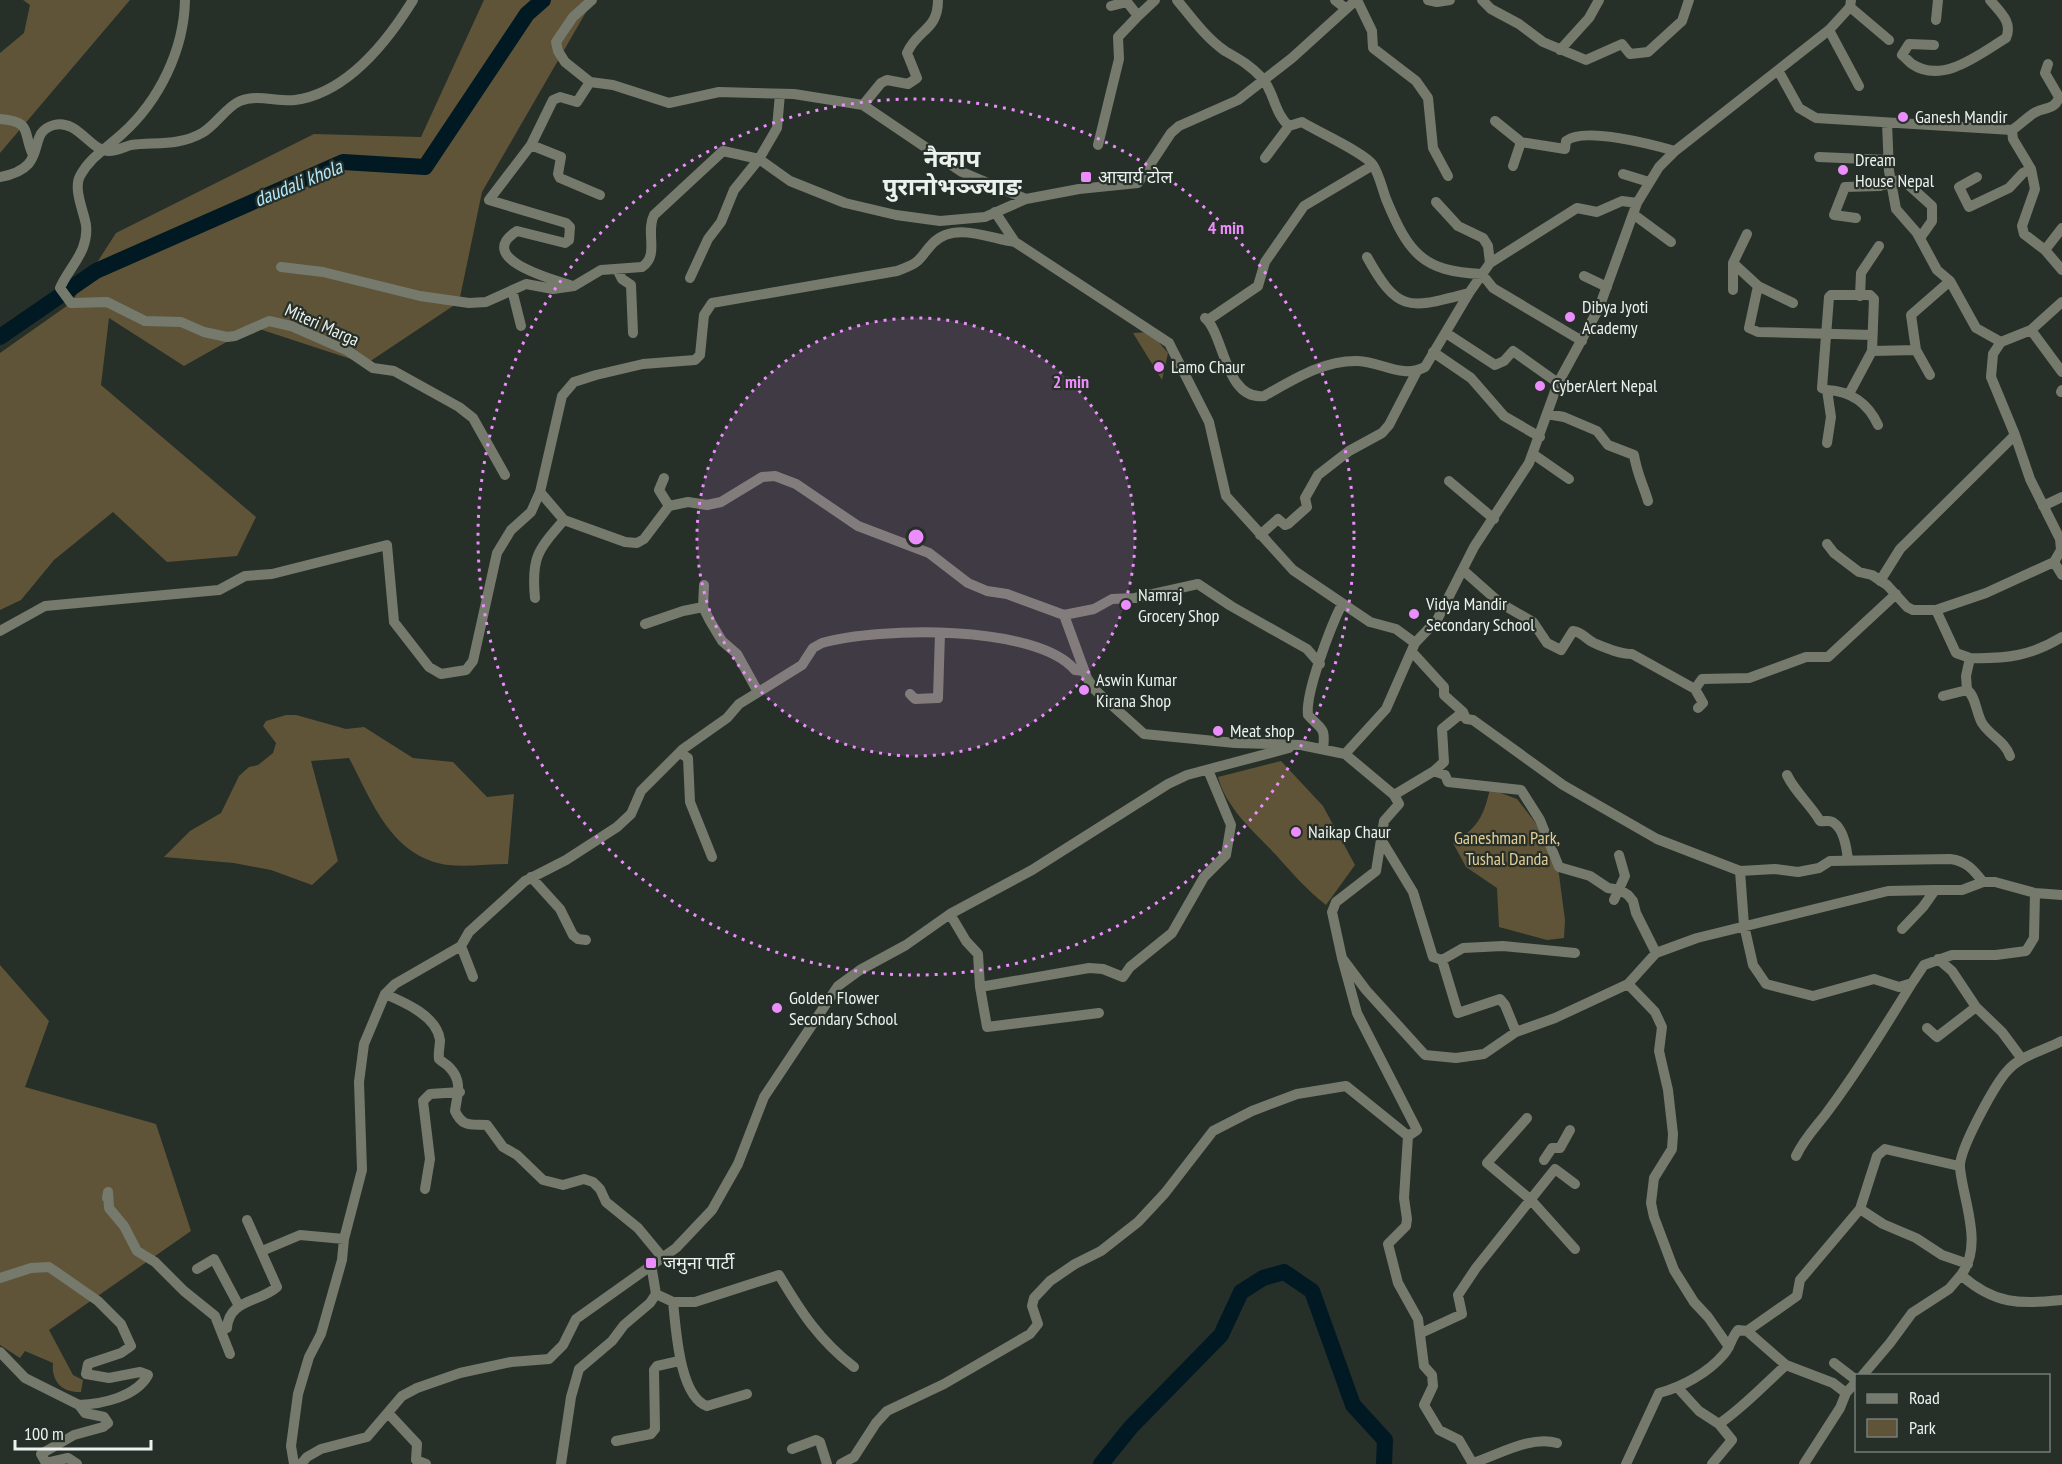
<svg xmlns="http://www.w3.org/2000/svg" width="2062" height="1464" font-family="'PT Sans Narrow','Noto Sans Devanagari',sans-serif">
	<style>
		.green { fill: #5f5438 }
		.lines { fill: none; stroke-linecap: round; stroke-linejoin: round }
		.river { stroke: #001922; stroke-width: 16 }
		.minor { stroke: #757a6c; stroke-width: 10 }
		.ring { fill: none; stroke: #eb8dfc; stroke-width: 3; stroke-dasharray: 3 6 }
		.poi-dot { fill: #eb8dfc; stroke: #272f29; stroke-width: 2 }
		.labels { text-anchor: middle; stroke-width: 4.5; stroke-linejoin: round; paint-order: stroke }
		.poi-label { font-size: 18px; fill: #ecf2ee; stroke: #272f29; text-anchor: start }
		.street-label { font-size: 18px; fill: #ecf2ee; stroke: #272f29 }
		.park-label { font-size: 18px; fill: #e4cd93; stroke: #272f29 }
		.water-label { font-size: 20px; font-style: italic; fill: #b0e8fc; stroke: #272f29 }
		.district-label { font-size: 24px; font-weight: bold; fill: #ecf2ee; stroke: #272f29 }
		.centre { fill: #eb8dfc; stroke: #272f29; stroke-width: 3 }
		.ring-label { font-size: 18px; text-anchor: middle; font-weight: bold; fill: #eb8dfc; stroke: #272f29; stroke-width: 4.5; stroke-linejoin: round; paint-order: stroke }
	</style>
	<rect width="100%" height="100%" fill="#272f29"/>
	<path class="green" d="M23,0H130L0,153V53L24,33L30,5Z
		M484,0H593L482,192L459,302L366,364L253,327L184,366L109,318L101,385L256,517L237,556L167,562L113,512L54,560L21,600L0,610V353L71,303L116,233L314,134L421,137Z
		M1150,332L1168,353L1162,380L1133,333Z
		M286,715H296L346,729L364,727L413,758L453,762L487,797L514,794L508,864C489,864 467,867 448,865C391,857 372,801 349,758L311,761L338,861L312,885L271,870L234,863L164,857L190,831L221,813L239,776L249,767L258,765L273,753L276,743L263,726L266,721Z
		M1281,761L1323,806L1355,865L1326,905C1307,890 1292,873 1276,855C1254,831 1227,810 1218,777Z
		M1490,789L1517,799L1538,826L1558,867L1565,920L1564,938L1547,940L1499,927L1497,888L1466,867L1453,843C1478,827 1483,818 1490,789Z
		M0,965L49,1021L25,1087L156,1124L191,1231L49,1330L73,1375L83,1380L81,1392C63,1393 51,1382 53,1363L25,1351L20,1358L0,1345Z"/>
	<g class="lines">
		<path class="river" d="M0,337L96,271L343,162L425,167L527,14L543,0
			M1101,1464L1131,1427L1221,1335L1241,1292L1263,1278L1284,1272L1312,1291L1353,1405L1385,1440L1384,1464"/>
		<path class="minor" d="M185,0C184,50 159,101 122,134C107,148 90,157 80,176C73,189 84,212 86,225C89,251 70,266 60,288L71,303L107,302L145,321L181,322L204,332L227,337L235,336L269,321L291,326L348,351L373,368L394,371L459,407L473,418L505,475
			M592,0L573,17L556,42L558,51L565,62L590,82L613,85L669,103L719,92L794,94L863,105L962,172L1026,199
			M1177,0C1191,17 1206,38 1225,51C1239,59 1250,65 1262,78C1274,91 1274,113 1289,126L1302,122C1318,132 1365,153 1373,165C1379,174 1382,188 1386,199C1408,252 1422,272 1482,274L1493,288L1582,341
			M1335,0L1345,8
			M1357,0L1372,31L1373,48L1416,81L1428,98L1433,148L1448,176
			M1428,0L1437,2L1450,0
			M1482,0L1491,9L1519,24L1543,42L1586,60L1622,44L1630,54L1648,52L1682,21L1689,0
			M1111,6L1127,2L1138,16L1155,0
			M1850,7L1889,40
			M1936,20L1938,0
			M1829,30L1859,86
			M1934,45L1909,44L1902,55C1906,58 1909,62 1912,64C1943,85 1981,53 2006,38C2013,22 2000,12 1990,0
			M1560,50L1589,18L1599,0
			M1779,72L1799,108L1816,118L2012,130L2013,139L2031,169L2035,189L2022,226L2024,234L2045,250L2062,270
			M863,105L881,83L887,80L908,84L917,78L907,53C917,29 938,31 938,0
			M0,119C33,122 22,131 33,155
			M1495,121L1521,142
			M1887,123L1889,171L1896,209L1917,233L1937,270L1950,281L1976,328L2001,342L1993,354L1991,377L2015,435L2030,479L2060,539L2061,550L2054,562L2062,575
			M2012,130C2020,125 2028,116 2036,112C2046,107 2055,110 2059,97L2045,73L2048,64
			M531,145L561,157L558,174L560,178L600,195
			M1098,145L1119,59L1118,37L1138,16
			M1819,157L1888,160
			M1265,158L1289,126
			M1513,166L1521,142L1565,149L1566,141C1583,126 1654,145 1675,151
			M1623,174L1649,182
			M0,177C52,168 24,133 54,125C78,119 90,151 109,151C117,151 124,147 131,145C156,142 179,146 202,133C216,125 226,107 240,101C257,94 278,102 295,100C347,93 387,42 413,0
			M1977,177L1959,187L1969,207L2009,188L2023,173L2031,169
			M1436,202L1458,226L1483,238L1488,246L1490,263
			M995,212L1015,242L1169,343L1209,422L1226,496L1293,570L1370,622L1396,629L1415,643
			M1633,214L1671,242
			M1856,218L1834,215L1845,187L1880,186L1902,179L1932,206V221L1920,238
			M2045,250L2062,228
			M1367,257C1399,315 1410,308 1469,293
			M1733,263L1758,286L1793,303
			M281,267L323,272L420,296L469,303L486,302L526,284L553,289L574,286L601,270L642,267C660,255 645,233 654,215L723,151L759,159L790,181L845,203L896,215L940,221L985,217L1026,199L1079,189L1138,183L1171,133L1179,126L1238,100L1292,58L1356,0
			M617,269L622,279L631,285L633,333
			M1584,276L1607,287
			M690,278L708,239L721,222L734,190L759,159L777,128L780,94
			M570,285C551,279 474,258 517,231L565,243L569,240L570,227L566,223L489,200L531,145L553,100L560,97L577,102L590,82
			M1758,286L1749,328L1758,332L1872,335
			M512,290L521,326
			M1733,290V263L1747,234
			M1860,296L1861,273L1879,246
			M1205,318C1224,333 1225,401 1264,396C1293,380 1323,360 1358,361C1382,362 1402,379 1425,367L1469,293L1490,263L1577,208L1597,212L1622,201L1637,203
			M1208,320L1258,286L1265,262L1304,206L1373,165
			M2031,330L2062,372
			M1446,333L1495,365L1504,361L1513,351L1558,383
			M2001,342L2031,330L2062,302
			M1872,351L1916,350
			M1433,352L1471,378L1504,416L1540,437
			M1930,375L1916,350L1911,315L1950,281
			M1827,390C1850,391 1868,403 1878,425
			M2061,392L2062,390
			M1547,414L1564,417L1597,431L1608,445L1634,455C1637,474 1643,484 1648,501
			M1827,443L1831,417L1827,390L1822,388L1829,297L1831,295H1870L1874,299L1872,351L1849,394
			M1533,454L1569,479
			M664,478L659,490L669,506
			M1449,481L1494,519
			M540,492L564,520L625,542L637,543L644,539L669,506L688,502L707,505L721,502L762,477L775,476L796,484L858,526L929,553L968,583L987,591L1007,594L1064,615L1087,678L1095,690L1144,734L1235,743L1301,745L1345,754L1386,709L1415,643L1437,620L1474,547L1529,463L1558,383L1599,308L1637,203L1659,167L1675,151L1829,30L1850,7L1851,0
			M2043,506L2062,497
			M1260,535L1278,519L1285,525L1288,524L1307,507L1305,498L1318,475L1349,451L1382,433L1389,425L1417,371
			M1827,544L1834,553L1859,572L1872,575L1887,585L1907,607L1913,610H1936L1956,653L1970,658
			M1464,571L1500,603L1533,622L1547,643L1561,650L1573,631C1583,632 1585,639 1594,643C1606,648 1619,654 1632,654L1695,689L1703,703L1698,708
			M1880,581L1900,549L2015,435
			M704,585L703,607L710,621L722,641L737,654L758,692
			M535,598C531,557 538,550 564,520
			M1936,610L1986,593L2054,562
			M1064,615L1094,609L1112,599L1135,598L1198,584L1231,606L1307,649L1320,664
			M645,624L683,611L703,607
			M0,631L45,606L219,590L245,576L272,574L387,545L394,622L429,667L441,674L466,670L473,661L497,553L511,530L531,512L540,492L562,396L574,382L596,375L643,364L695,360L700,355L704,315L712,303L897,271C924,261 917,260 933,243C955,221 990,239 1015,242
			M1413,653L1444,687V695L1463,712L1466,719L1473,720L1563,785L1657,839L1740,871L1775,869L1798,872L1819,868L1830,861L1950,859C1966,861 1973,869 1983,882
			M1695,689L1702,679L1749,678L1806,657H1828L1896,594
			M1967,690C1976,696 1976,713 1982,723C1990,736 2005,741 2010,756
			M910,694L915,699L938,698L940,633
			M1943,696L1967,690L1966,676L1970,658C2006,659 2031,656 2062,637
			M1323,749C1326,726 1321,730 1308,715C1305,693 1331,626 1342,604
			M680,753L688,758L690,802L712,857
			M1345,754L1394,795L1399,804L1384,821L1376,871L1336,902L1332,912L1342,958L1366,990L1425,1055L1456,1058L1484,1054L1516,1032L1555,1018L1628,984L1656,953L1697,938L1888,891L1935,890
			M1434,771L1444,762L1442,729L1463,712
			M1787,775C1795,792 1810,804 1820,821C1825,822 1830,819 1834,823C1844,830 1847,850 1848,861
			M1394,795L1434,771L1445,775L1448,782L1521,790L1540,820L1559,867L1590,876L1608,888L1620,890L1628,895L1633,901L1636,913L1656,953
			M1382,841L1413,892L1433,957L1442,960L1463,948L1503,946L1575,953
			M1740,871L1744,925L1753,965L1766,984L1813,996L1874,979L1899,987L1912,983L1924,965L1952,955H1996L2026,951L2034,938L2035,893
			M531,877L560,909L573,935L578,939L586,940
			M1614,900L1625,876L1619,855
			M950,914L966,941L978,954L980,987L1089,968L1103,969L1123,977L1130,967L1172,933L1204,877L1226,855L1231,825L1208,770
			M1902,929L1923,907L1935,890H1962L1983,882H1995L2035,893L2062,895
			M461,946L473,977
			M1938,959L1952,971L1976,1007L2002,1032L2022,1059
			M1442,960L1458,1013L1500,999L1505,1005L1516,1032
			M1628,984L1655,1012L1662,1027L1659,1051L1668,1090L1673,1134L1672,1149L1654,1178L1651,1203L1654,1217L1674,1270L1694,1302L1708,1317L1729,1347
			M980,987L987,1027L1099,1013
			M385,994C404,1002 437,1016 440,1040C440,1046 438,1052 439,1059C443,1063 447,1064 450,1068C463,1082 457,1095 455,1111C463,1128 471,1124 487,1125L503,1147L517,1155L543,1180L563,1185L584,1179L593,1182L600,1189L606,1202L638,1228L662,1257
			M1927,1028L1937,1037L1976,1007
			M2062,1041C2045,1050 2022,1055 2009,1069C1996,1082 1958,1151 1960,1168C1963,1200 1984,1246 1961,1275C1995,1305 2019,1304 2062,1300
			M1527,1118L1487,1163L1531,1200L1575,1249
			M1408,1136L1404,1198L1407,1219L1406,1226L1388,1244L1398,1283L1418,1319L1424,1366L1432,1375L1433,1386L1424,1405L1439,1430L1459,1440L1473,1464
			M1796,1156C1804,1139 1814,1129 1825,1115C1856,1074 1885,1027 1912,983
			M1544,1160L1552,1148H1560L1570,1130
			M1959,1166L1885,1149L1877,1156L1860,1209L1883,1224L1916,1238L1942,1255L1968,1264
			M425,1189L430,1159L423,1101L430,1094L460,1092
			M107,1198L108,1192L109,1208L124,1226L137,1251L155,1262L184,1291L215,1316L230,1354
			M262,1251L300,1235L344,1239
			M197,1269L214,1259L239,1306
			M0,1278L31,1268L49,1267L98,1301L121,1324L131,1346L121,1353L88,1364L86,1374L109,1378L140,1372L148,1375C136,1397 102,1404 79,1405
			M656,1294L673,1302H695L779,1275C801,1312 819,1340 854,1367
			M673,1302C676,1328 679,1396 707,1406L747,1394
			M221,1329L227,1328C229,1299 259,1303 277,1287L247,1220
			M1421,1333L1462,1314L1458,1295L1476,1268L1555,1169L1575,1184
			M0,1352L25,1378L79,1405L85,1413L104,1417L108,1423L103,1427L74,1435L41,1454L46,1463L68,1458L77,1464
			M1834,1363L1856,1380
			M1786,1365L1833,1383L1846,1393
			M1862,1376L1890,1343L1912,1313L1949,1289L1961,1275
			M1678,1388L1699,1411L1719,1424
			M389,1414L417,1444L416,1460L426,1464
			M616,1441L651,1434L655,1429L654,1370L657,1366L679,1361
			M792,1449L816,1440L820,1442L827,1464
			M1473,1463C1498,1455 1531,1435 1557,1443
			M294,1464L291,1446L298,1394L309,1357L321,1334L342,1260L344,1239L362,1170L359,1082L364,1044L385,994L395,984L461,946L469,932L525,881L566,860L617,827L631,814L641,791L683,749L727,718L739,704L802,665L813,648L822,643C878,627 1036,624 1075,670L1084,671
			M301,1464L307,1457L321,1449L367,1437L402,1396L417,1388L460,1373L511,1362L549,1359L563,1345L576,1319L676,1248L712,1210L738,1164L764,1097L838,986L860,970L906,945L950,914L1032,870L1168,784L1187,775L1289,748
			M561,1464L571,1397L579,1369L612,1341L624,1325L650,1303L656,1294L651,1264
			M841,1464L854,1457L876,1423L887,1411L944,1384L1030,1334L1038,1324L1032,1306L1034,1298L1050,1281L1075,1264L1101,1251L1138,1222L1165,1193L1213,1131L1252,1111L1297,1094L1346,1086L1408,1136L1417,1130L1357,1013L1342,958
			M1626,1464L1659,1393C1682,1387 1708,1373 1724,1354C1731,1346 1731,1338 1738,1330L1747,1331L1797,1296L1800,1280L1860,1209
			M1712,1464L1732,1440L1719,1424C1744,1407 1764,1385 1786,1365L1747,1331
			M1804,1464L1840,1408L1846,1393L1856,1382"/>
	</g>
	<circle cx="916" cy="537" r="219" fill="#eb8dfc" fill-opacity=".12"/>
	<g class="ring">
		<circle cx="916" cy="537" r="219"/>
		<circle cx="916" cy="537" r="438"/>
	</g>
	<g class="poi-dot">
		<circle cx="1903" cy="117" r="6"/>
		<circle cx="1843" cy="170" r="6"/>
		<rect x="1080" y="171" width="12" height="12" rx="3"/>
		<circle cx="1570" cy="317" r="6"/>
		<circle cx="1159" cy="367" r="6"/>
		<circle cx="1540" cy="386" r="6"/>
		<circle cx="1126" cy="605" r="6"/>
		<circle cx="1414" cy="614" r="6"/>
		<circle cx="1084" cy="690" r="6"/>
		<circle cx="1218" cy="731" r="6"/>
		<circle cx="1296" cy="832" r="6"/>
		<circle cx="777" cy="1008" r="6"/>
		<rect x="645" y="1257" width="12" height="12" rx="3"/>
	</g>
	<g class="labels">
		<g class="poi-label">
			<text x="1915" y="123">Ganesh Mandir</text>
			<text x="1855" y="166">Dream<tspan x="1855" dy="21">House Nepal</tspan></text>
			<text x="1098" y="183">आचार्य टोल</text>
			<text x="1582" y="313">Dibya Jyoti<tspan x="1582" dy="21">Academy</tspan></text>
			<text x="1171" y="373">Lamo Chaur</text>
			<text x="1552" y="392">CyberAlert Nepal</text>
			<text x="1138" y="601">Namraj<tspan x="1138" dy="21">Grocery Shop</tspan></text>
			<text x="1426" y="610">Vidya Mandir<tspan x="1426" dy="21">Secondary School</tspan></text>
			<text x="1096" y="686">Aswin Kumar<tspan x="1096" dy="21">Kirana Shop</tspan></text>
			<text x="1230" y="737">Meat shop</text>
			<text x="1308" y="838">Naikap Chaur</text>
			<text x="789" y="1004">Golden Flower<tspan x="789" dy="21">Secondary School</tspan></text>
			<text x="663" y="1269">जमुना पार्टी</text>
		</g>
		<g class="street-label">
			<text transform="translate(322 325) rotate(24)" y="6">Miteri Marga</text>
		</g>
		<g class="park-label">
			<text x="1507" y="844">Ganeshman Park,<tspan x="1507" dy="21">Tushal Danda</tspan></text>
		</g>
		<g class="water-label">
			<text transform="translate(298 183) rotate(-22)" y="7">daudali khola</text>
		</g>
		<g class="district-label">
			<text x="952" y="167">नैकाप<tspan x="952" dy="28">पुरानोभञ्ज्याङ</tspan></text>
		</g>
	</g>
	<circle cx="916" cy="537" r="9" class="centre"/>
	<g class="ring-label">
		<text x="1226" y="234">4 min</text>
		<text x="1071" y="388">2 min</text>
	</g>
	<rect x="1855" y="1374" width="195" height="78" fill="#272f29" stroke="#767d78" stroke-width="1.5"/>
	<rect x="1867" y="1394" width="30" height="9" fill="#757a6c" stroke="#767d78" stroke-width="1.5"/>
	<text x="1909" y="1404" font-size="18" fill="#ecf2ee">Road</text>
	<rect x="1867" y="1419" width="30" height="18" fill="#5f5438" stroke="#767d78" stroke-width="1.5"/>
	<text x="1909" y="1434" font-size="18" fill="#ecf2ee">Park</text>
	<path d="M15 1440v9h136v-9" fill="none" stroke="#ecf2ee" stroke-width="3"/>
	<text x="24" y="1440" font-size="18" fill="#ecf2ee" stroke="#272f29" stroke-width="4.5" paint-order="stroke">100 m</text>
</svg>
